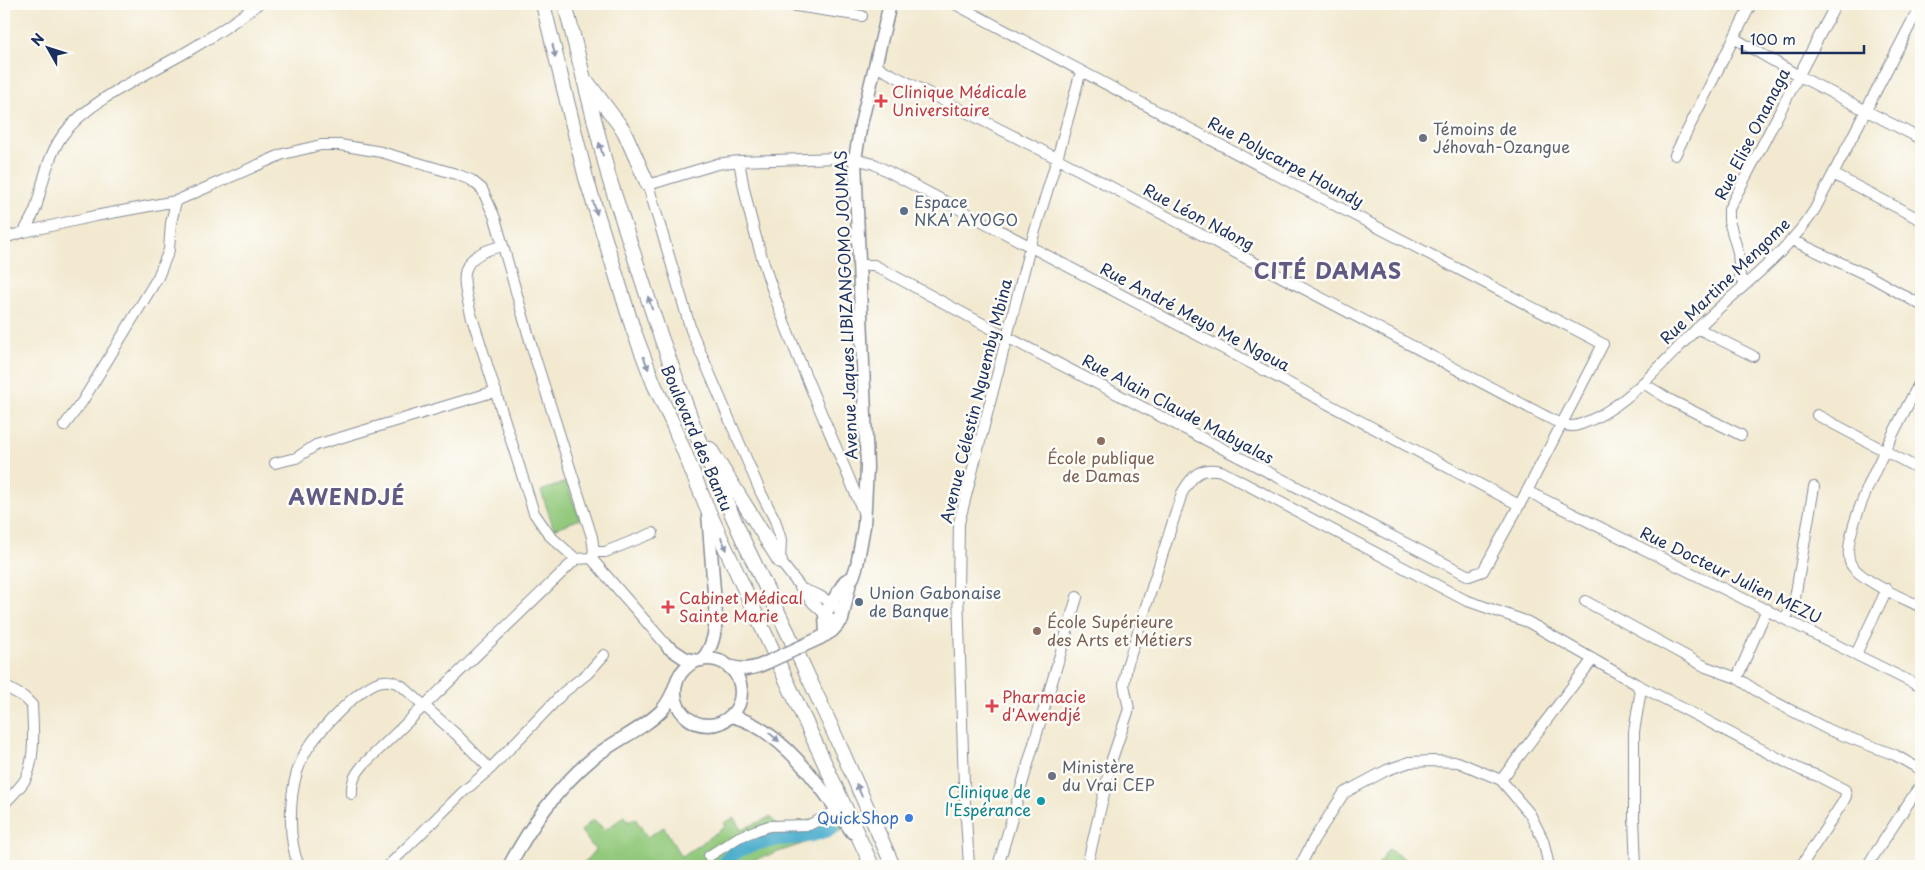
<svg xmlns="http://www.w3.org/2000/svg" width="1925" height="870" font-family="'Playpen Sans',sans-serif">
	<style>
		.green { fill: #92c97b; stroke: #567c6c }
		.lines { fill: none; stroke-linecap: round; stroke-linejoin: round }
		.river { stroke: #4eafcd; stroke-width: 15 }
		.minor-casing { stroke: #868c97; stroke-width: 12 }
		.major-casing { stroke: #868c97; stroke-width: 15 }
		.highway-casing { stroke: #868c97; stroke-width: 16 }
		.minor { stroke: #fff; stroke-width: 10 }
		.major { stroke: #fff; stroke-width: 12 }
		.highway { stroke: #fff; stroke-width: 14 }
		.major-bridge-casing { stroke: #868c97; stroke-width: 15; stroke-linecap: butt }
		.major-bridge { stroke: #fff; stroke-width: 12 }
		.oneway { fill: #8d97ae }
		.health-dot { fill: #e0444e; stroke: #fdfcf7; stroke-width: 2 }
		.worship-dot { fill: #6b7280; stroke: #fdfcf7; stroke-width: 2 }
		.service-dot { fill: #5c6f8a; stroke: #fdfcf7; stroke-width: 2 }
		.education-dot { fill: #8d6e63; stroke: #fdfcf7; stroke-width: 2 }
		.culture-dot { fill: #0f9aa8; stroke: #fdfcf7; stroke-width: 2 }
		.shop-dot { fill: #3f7fe0; stroke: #fdfcf7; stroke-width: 2 }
		.labels { text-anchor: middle; stroke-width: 5; stroke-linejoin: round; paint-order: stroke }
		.health-label { font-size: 16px; fill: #be3a42; stroke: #fdfcf7; text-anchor: start }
		.worship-label { font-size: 16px; fill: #5b616d; stroke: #fdfcf7; text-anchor: start }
		.street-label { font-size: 16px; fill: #1b2f5e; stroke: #fdfcf7 }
		.service-label { font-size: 16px; fill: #4e5e75; stroke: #fdfcf7; text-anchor: start }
		.education-label { font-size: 16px; fill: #785e54; stroke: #fdfcf7 }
		.culture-label { font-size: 16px; fill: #0d838f; stroke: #fdfcf7; text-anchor: end }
		.shop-label { font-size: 16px; fill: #366cbe; stroke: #fdfcf7; text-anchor: end }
		.district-label { font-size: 21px; font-weight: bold; letter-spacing: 1px; fill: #615b84; stroke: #fdfcf7 }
	</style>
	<rect width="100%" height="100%" fill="#fdfcf7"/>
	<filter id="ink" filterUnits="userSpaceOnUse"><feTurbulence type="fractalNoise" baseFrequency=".02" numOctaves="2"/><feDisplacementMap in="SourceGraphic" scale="10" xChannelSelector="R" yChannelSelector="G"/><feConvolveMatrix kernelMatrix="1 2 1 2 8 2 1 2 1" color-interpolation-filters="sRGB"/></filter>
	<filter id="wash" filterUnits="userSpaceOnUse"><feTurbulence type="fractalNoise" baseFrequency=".0096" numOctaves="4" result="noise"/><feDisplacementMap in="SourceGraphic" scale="20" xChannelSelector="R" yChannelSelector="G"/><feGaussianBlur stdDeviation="1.12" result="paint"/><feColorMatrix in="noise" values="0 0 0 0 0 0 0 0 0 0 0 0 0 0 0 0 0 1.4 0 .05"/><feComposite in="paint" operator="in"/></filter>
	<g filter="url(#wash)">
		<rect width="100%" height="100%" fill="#f2e9d0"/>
		<path class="green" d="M566,482L580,519L554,529L541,491Z
			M832,812L844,830L736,866H584L582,865L595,850L581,831L593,819L605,830L625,816L628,822L635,818L647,837L664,827L681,857L726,826L724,823L734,818L741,830L770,817L782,831Z
			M1388,849L1417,866H1377Z"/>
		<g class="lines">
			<path class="river" d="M721,866C727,861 732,854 739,850C767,834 802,842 831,828"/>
		</g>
	</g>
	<g filter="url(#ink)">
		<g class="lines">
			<defs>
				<path id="minor" d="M783,4L862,16
					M1734,38L1799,76L1921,139
					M875,66L1041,150L1543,415C1554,420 1566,429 1578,425C1627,410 1669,354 1706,320C1742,286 1790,250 1815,209L1921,4
					M1675,155L1751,4
					M739,161C759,286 817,398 864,514
					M1833,174L1921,220
					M24,232C28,223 35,214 37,204C43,182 48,156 62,136C89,99 149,74 188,51C212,37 236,21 258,4
					M4,238L24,232L95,216L176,201L283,154L321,145H340L381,152L456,174L471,180L482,189L495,218L533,351L592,537L594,552L591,558
					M1792,240L1871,277L1921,305
					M502,246C457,256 461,276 471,314L534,513L550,536L576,559L591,558
					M859,265H874L1007,337L1469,576L1483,571L1527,491L1603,344L1296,185L955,4
					M1744,284L1740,277L1738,252L1729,221V209L1836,4
					M1697,328L1753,356
					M1921,380C1906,409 1832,541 1852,566C1864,582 1903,598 1921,607
					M1643,383L1672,401L1741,435
					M1817,415L1921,470
					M64,426L82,402L158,277L169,250L171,223L176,201
					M275,463L296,458L316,445L496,391
					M1527,491L1921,687
					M594,552H605L653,533
					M591,558L668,647
					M805,590L818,595L838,607L842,620
					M1585,601L1706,667L1737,678L1769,699L1829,730L1895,755L1921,770
					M1786,618L1795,598L1814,487
					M840,622L828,617L812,602L780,561L781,540L775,520L761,493L691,330L648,185L717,164L739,161L839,158L855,159L874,164L1519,505
					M1856,654L1887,589
					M1737,678L1767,609
					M1636,684L1801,770L1818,776L1845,790L1846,796L1843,802L1801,866
					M4,686L24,697L32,705C33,728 36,759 25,780C20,788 11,796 4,804
					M1501,780L1593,659
					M352,794C351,781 355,775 363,765L576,559
					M709,856L739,837L757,830L769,826L809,825L837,811
					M299,866C288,841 289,799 297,772C300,764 303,755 308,748C320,730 363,682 384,681C391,680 397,683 402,686L457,735L490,769
					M388,866L463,792L490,769L564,692L588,673L604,655
					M969,866L964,785L958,593L959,523L1030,247L1057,159L1081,71
					M998,866L1077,597
					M1087,866L1112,759L1129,709L1124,685L1127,666L1182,493C1192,476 1200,466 1221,471L1465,600L1528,622L1636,684L1639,689L1640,695L1634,732V819L1636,866
					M1300,866L1314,839L1344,793L1387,770L1410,762L1433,761L1458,762L1501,780L1530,814L1543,840L1549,866
					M1867,866L1921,784"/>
				<path id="major" d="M826,635L825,614L845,581L853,577
					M820,638L832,631L842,620L850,582L853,577L857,565L864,526L867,467L855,159L861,124L890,4
					M668,647L686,659L697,661
					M675 692a33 33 0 1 1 66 0a33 33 0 1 1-66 0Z
					M702,660C713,646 715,634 716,617L708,513
					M728,666C743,671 754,669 768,662
					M731,716C782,728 824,790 852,832
					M509,866C532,824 556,789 593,758C614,741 645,728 662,710C668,703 672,695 675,686"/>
				<path id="highway" d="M543,4L586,178L633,329L654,384L672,422L708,510L872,866
					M565,4L609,178L658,329L698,438L745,544L788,633L830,724L893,866
					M588,83L624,131L648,185
					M710,449L780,561"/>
			</defs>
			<use href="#minor" class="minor-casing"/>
			<use href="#major" class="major-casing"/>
			<use href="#highway" class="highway-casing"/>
			<use href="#minor" class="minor"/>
			<use href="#major" class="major"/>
			<use href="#highway" class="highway"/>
			<defs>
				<path id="major-bridge" d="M768,662L820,638"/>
			</defs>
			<use href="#major-bridge" class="major-bridge-casing"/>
			<use href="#major-bridge" class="major-bridge"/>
		</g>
		<defs><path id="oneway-solid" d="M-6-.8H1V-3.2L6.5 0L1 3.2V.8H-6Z" transform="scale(1.25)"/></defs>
		<g class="oneway">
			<use href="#oneway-solid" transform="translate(554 51) rotate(77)"/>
			<use href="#oneway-solid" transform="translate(601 149) rotate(-106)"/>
			<use href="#oneway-solid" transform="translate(595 208) rotate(73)"/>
			<use href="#oneway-solid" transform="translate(650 303) rotate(-108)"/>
			<use href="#oneway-solid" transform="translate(646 363) rotate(69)"/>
			<use href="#oneway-solid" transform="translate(724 544) rotate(65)"/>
			<use href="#oneway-solid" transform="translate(774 737) rotate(40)"/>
			<use href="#oneway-solid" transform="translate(859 790) rotate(-114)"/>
		</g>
	</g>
	<g class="health-dot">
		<path d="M878.5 93.5h5v5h5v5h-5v5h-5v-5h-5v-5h5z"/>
		<path d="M665.5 599.5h5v5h5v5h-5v5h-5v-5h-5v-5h5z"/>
		<path d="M989.5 698.5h5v5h5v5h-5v5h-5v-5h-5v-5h5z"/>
	</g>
	<g class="worship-dot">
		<circle cx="1423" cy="138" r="5"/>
		<circle cx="1052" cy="776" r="5"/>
	</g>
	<g class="service-dot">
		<circle cx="904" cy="211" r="5"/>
		<circle cx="859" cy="602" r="5"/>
	</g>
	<g class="education-dot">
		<circle cx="1101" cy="441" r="5"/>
		<circle cx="1037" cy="631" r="5"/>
	</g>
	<circle class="culture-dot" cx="1041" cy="801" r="5"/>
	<circle class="shop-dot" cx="909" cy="818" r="5"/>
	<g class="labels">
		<g class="health-label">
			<text x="892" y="98">Clinique Médicale<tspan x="892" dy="18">Universitaire</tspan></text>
			<text x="679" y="604">Cabinet Médical<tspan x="679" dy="18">Sainte Marie</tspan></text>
			<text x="1002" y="703">Pharmacie<tspan x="1002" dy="18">d'Awendjé</tspan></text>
		</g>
		<g class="worship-label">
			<text x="1433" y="135">Témoins de<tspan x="1433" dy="18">Jéhovah-Ozangue</tspan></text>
			<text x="1062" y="773">Ministère<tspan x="1062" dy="18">du Vrai CEP</tspan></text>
		</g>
		<g class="street-label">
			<text transform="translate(1752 134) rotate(-63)" y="6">Rue Elise Onanaga</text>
			<text transform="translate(1286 162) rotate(28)" y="6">Rue Polycarpe Houndy</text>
			<text transform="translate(1199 217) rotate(28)" y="6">Rue Léon Ndong</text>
			<text transform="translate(1725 281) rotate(-44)" y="6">Rue Martine Mengome</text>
			<text transform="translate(846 305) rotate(-92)" y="6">Avenue Jaques LIBIZANGOMO JOUMAS</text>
			<text transform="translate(1195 317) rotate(28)" y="6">Rue André Meyo Me Ngoua</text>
			<text transform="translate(976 401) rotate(-76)" y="6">Avenue Célestin Nguemby Mbina</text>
			<text transform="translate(1178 409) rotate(28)" y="6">Rue Alain Claude Mabyalas</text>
			<text transform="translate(697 438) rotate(67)" y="6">Boulevard des Bantu</text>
			<text transform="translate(1731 575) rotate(26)" y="6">Rue Docteur Julien MEZU</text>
		</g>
		<g class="service-label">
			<text x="914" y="208">Espace<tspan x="914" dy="18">NKA' AYOGO</tspan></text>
			<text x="869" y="599">Union Gabonaise<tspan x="869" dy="18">de Banque</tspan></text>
		</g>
		<g class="education-label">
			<text x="1101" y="464">École publique<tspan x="1101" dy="18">de Damas</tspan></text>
			<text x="1047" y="628" text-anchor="start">École Supérieure<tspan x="1047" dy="18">des Arts et Métiers</tspan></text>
		</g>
		<g class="culture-label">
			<text x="1031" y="798">Clinique de<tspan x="1031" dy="18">l'Espérance</tspan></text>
		</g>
		<g class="shop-label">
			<text x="899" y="824">QuickShop</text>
		</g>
		<g class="district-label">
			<text x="1328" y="279">CITÉ DAMAS</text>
			<text x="347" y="505">AWENDJÉ</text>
		</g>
	</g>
	<rect width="1925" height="870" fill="none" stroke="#fdfcf7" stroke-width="20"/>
	<g transform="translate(48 48) rotate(309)" stroke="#fdfcf7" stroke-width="4" paint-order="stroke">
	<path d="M0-4L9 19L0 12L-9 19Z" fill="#1b2f5e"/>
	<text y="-8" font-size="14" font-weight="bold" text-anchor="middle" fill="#1b2f5e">N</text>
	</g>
	<path d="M1742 45v8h122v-8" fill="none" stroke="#1b2f5e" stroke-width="2.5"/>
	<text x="1750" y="45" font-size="15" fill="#1b2f5e" stroke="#fdfcf7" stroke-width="4" paint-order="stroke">100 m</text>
</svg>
